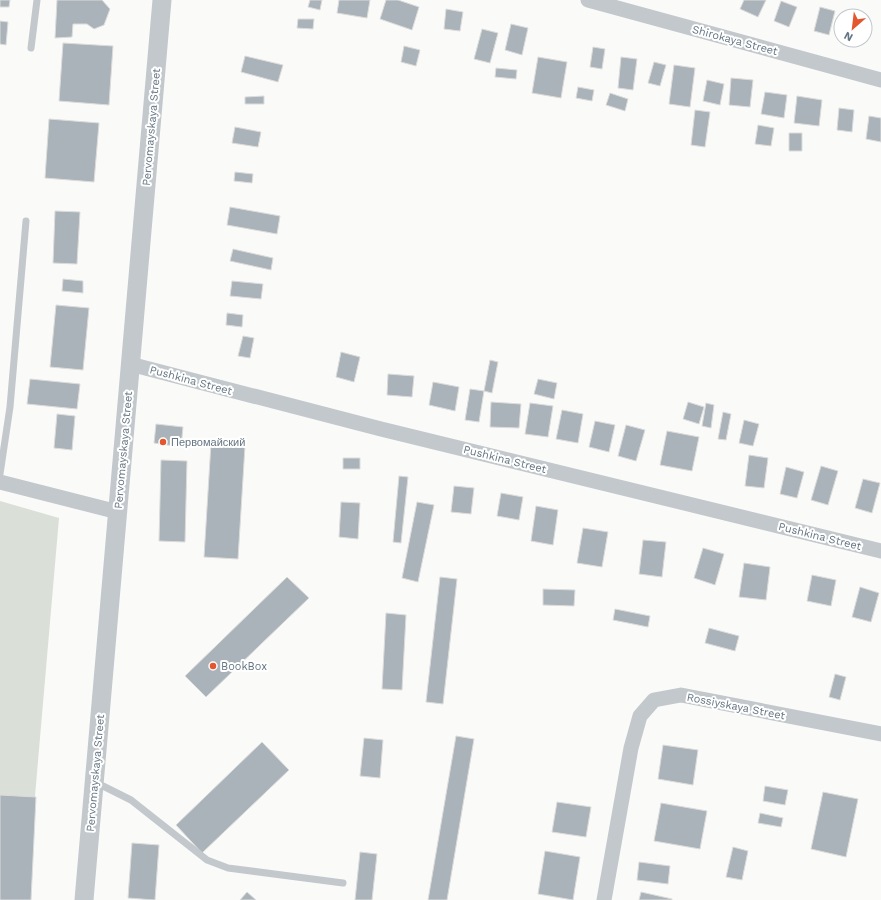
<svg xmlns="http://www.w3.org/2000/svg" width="881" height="900" font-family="'Work Sans',sans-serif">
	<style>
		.green { fill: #dadfd7 }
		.building { fill: #aab3b9; stroke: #dcdcda }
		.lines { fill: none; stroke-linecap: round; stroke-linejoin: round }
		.service { stroke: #c3c8cc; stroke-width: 7 }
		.minor { stroke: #c3c8cc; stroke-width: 15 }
		.tertiary { stroke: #c3c8cc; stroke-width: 19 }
		.poi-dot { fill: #e4572e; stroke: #fff; stroke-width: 1.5 }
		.labels { text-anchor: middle; stroke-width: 4; stroke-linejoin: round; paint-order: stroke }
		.street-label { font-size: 11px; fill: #657683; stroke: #fff }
		.poi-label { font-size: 11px; fill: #657683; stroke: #fff; text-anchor: start }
	</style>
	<rect width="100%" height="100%" fill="#fafaf8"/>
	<path class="green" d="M0,501L59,518L26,900H0Z"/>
	<path class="building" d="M0,0H10L9,7H0Z
		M57,0H102L110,9L104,25L94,29L87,24H73L72,37L55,38Z
		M310,0H322L320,10L308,7Z
		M339,0H370L367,18L337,13Z
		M386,0H398L419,7L412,30L380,19Z
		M744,0H766L758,17L740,9Z
		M781,1L797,7L789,27L774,21Z
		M820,7L835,11L829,35L814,31Z
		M446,9L463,12L460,31L444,29Z
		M842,12L855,16H841Z
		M841,17V37L836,35Z
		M298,19H314L313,29L297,28Z
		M0,21L8,22L6,45L0,44Z
		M511,24L528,28L522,55L505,50Z
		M482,29L498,33L490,63L474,59Z
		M63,43L113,46L109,105L59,101Z
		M404,46L420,50L416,66L401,62Z
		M593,47L605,49L602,69L590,67Z
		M245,56L283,65L278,82L241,72Z
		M538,57L567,62L561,98L532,93Z
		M621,57L637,59L633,90L618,88Z
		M654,62L666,65L660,86L648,83Z
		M674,65L695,68L690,107L669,104Z
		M496,68L517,70L516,79L495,77Z
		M731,78L753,80L750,107L729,105Z
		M707,80L724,84L720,105L703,101Z
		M578,87L594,90L592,101L576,98Z
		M765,92L787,95L784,118L761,114Z
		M610,93L628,99L625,111L606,105Z
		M264,96V104H245V97Z
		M797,96L822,100L819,126L794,123Z
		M839,108L854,110L852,132L837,130Z
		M695,110L710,112L705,147L691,145Z
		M869,116L881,118V142L866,139Z
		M49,119L99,123L94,182L45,178Z
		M758,125L774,128L771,146L755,144Z
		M235,127L261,132L258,147L232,143Z
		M789,133H802V151H789Z
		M235,172L253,174L252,183L234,181Z
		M230,207L280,216L277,234L227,225Z
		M55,211L80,212L77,264L53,263Z
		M233,249L273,258L271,270L230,261Z
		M63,279L83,281V293L62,291Z
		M232,281L263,284L261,299L230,296Z
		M56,305L89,308L83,370L50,367Z
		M227,313L243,315L242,327L226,325Z
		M243,336L254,338L250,358L238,356Z
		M341,352L360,357L354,382L336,377Z
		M490,360L498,362L492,393L484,391Z
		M388,374L414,376L412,397L387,395Z
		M30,379L80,384L77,409L27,404Z
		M538,379L557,383L554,399L534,394Z
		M433,382L459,387L455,411L429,405Z
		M470,389L484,391L479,422L465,420Z
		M491,402L521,404L519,428L490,427Z
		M688,402L704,407L699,424L683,419Z
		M530,403L553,406L548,437L525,434Z
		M706,403L714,405L711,428L702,426Z
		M562,410L583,414L578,443L556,439Z
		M723,412L731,414L726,440L718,439Z
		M57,414L75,416L72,450L54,448Z
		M744,420L759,424L753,446L739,443Z
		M595,421L615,425L609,452L589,447Z
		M156,424L183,427L181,447L154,443Z
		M626,425L645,430L636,461L618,456Z
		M667,431L699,437L692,471L660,465Z
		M211,443L245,446L238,559L204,557Z
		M749,455L768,458L764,488L745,486Z
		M343,458H360V469H343Z
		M161,460L187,461L185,542L159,541Z
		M821,466L838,471L828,505L811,500Z
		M786,467L804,472L797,498L780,494Z
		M399,476L408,477L401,543L393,542Z
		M863,479L880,483L872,513L855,508Z
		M454,486L474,488L471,514L451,512Z
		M501,493L523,497L519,520L497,516Z
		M341,502L360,503L358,539L339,537Z
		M417,502L434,505L418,582L402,578Z
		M536,506L558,510L553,545L531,541Z
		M583,528L608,532L602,567L577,563Z
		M643,540L666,542L662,577L639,574Z
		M703,548L724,554L715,585L694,578Z
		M744,563L770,567L766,600L739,597Z
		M812,575L836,580L831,606L807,601Z
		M287,577L309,598L206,697L185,676Z
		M440,577L457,579L443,704L426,702Z
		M860,587L879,593L871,622L852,617Z
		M543,589L575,590L574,606L543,605Z
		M615,609L650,616L648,627L613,620Z
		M386,613L406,615L402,690L382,689Z
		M709,628L739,636L735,651L705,643Z
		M835,674L846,677L840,700L829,697Z
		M456,736L474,739L447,900H428Z
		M364,738L383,740L380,778L360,776Z
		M262,742L289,770L202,853L176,825Z
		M663,745L698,750L693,785L658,779Z
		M765,786L788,790L785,805L763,801Z
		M823,792L858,799L846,857L811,849Z
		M0,795L36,797L31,900H0Z
		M557,802L591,807L586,837L552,832Z
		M661,803L707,811L700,849L654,841Z
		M760,813L783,818L781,827L758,823Z
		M132,843L159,845L155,900L128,898Z
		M733,847L748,851L742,880L726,877Z
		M545,851L580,857L573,900L538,894Z
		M360,852L377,854L372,900H355Z
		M639,862L670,866L668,884L637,880Z
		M247,892L256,900H240Z
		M641,892L672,899V900H639Z"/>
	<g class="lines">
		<path class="service" d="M31,48L37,0
			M0,474L10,407L26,221
			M95,782L131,800L207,860L228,868L343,883"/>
		<path class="minor" d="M588,0L881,80
			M130,364L381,429L881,551
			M0,482L118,512
			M604,900L631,748L640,716L654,700L681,695L881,734"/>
		<path class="tertiary" d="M84,900L162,0"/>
	</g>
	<g class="poi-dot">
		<circle cx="163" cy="442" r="4"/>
		<circle cx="213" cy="666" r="4"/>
	</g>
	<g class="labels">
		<g class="street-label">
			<text transform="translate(735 40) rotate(15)" y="4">Shirokaya Street</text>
			<text transform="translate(151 127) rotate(-85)" y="4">Pervomayskaya Street</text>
			<text transform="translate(191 380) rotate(15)" y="4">Pushkina Street</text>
			<text transform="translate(123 450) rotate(-85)" y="4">Pervomayskaya Street</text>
			<text transform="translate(505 459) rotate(14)" y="4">Pushkina Street</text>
			<text transform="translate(820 536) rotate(14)" y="4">Pushkina Street</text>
			<text transform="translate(736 706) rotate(11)" y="4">Rossiyskaya Street</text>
			<text transform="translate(95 773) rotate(-85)" y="4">Pervomayskaya Street</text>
		</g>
		<g class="poi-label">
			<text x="171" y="446">Первомайский</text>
			<text x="221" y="670">BookBox</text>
		</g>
	</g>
	<g transform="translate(853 28) rotate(208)"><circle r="19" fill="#ffffff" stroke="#c1c8cd"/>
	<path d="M0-3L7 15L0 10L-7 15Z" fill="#e4572e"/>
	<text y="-6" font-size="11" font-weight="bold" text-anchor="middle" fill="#657683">N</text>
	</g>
</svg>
